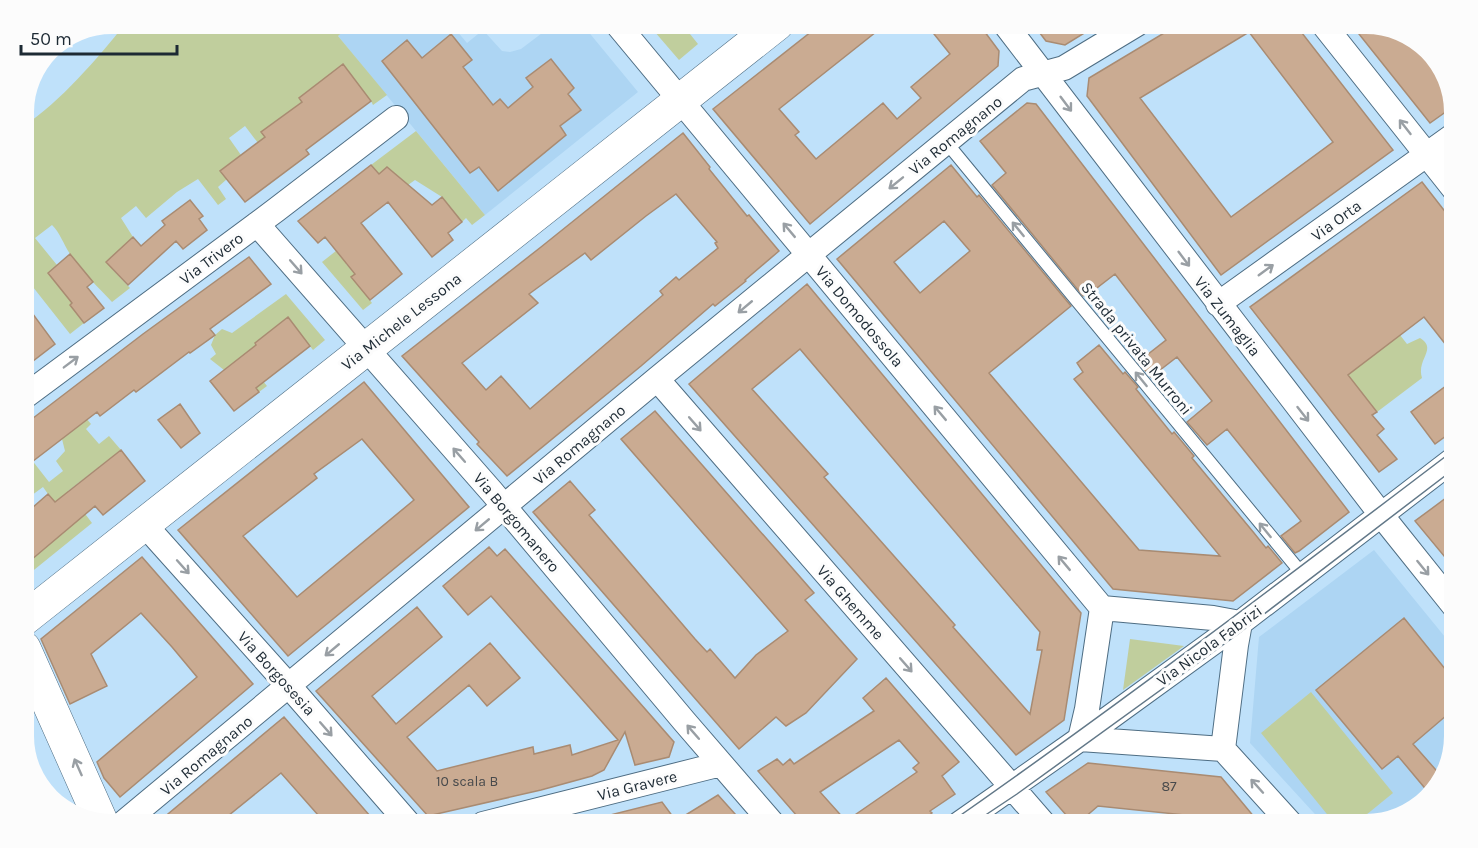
<svg xmlns="http://www.w3.org/2000/svg" width="1478" height="848" font-family="Karla,sans-serif">
	<style>
		.built { fill: #add5f3 }
		.green { fill: #c0ce9d }
		.building { fill: #caab92; stroke: #a98b72; stroke-width: 1.5; fill-rule: evenodd }
		.lines { fill: none; stroke-linecap: round; stroke-linejoin: round }
		.lane-casing { stroke: #4e6d83; stroke-width: 14 }
		.street-casing { stroke: #4e6d83; stroke-width: 26 }
		.secondary-casing { stroke: #4e6d83; stroke-width: 34 }
		.lane { stroke: #fff; stroke-width: 12 }
		.street { stroke: #fff; stroke-width: 24 }
		.secondary { stroke: #fff; stroke-width: 33 }
		.tram { stroke: #627888; stroke-width: 1.5 }
		.oneway { stroke: #999fa4 }
		.labels { text-anchor: middle; stroke-width: 6; stroke-linejoin: round; paint-order: stroke }
		.number-label { font-size: 14px; fill: #484a4c }
		.street-label { font-size: 16px; fill: #1d2a34; stroke: #fcfcfc }
	</style>
	<rect width="100%" height="100%" fill="#bfe1fa"/>
	<path class="built" d="M352,24H451L467,43L483,30L502,51L510,52L521,49L554,24H582L638,92L485,215L338,36Z
		M1374,550L1454,648V736L1442,779L1410,812L1366,824H1324L1250,743L1259,637Z"/>
	<path class="green" d="M125,24H352L338,36L387,95L373,105L371,101L343,65L299,98L311,113L264,151L245,126L229,138L241,155L221,171L227,179L218,187L226,199L218,205L198,179L177,192L146,218L136,206L121,218L133,237L111,258L113,270L130,288L112,302C98,287 81,271 70,254C63,243 60,233 52,225L35,238L57,265L48,273L72,303L70,305L84,323L70,334L29,282L24,286V126C60,102 98,58 125,24Z
		M648,24H682L698,44L679,60Z
		M416,131L485,215L472,225L466,218L462,222L442,197L415,180L408,185L387,167L379,174L371,165Z
		M365,228L375,241L346,264L355,274L352,277L372,303L363,310L322,262Z
		M286,294L325,340L313,350L287,318L255,343L266,359L253,369L267,386L259,392L235,362L224,370L210,359L216,354L211,345L215,335L222,329L232,333Z
		M1400,335L1407,344L1420,338C1438,349 1416,359 1422,378L1377,412L1348,375Z
		M73,413L86,418L91,424L86,429L99,444L109,436L121,450L68,491L92,523L24,578V515L48,494L43,487L24,501V472L26,470L24,468V450L49,482L63,471L56,461L65,451L62,439L81,424Z
		M1130,639L1184,646L1123,690Z
		M1311,692L1393,793L1355,824H1335L1261,733Z"/>
	<path class="building" d="M821,24H886L779,109L799,132L795,135L816,159L883,103L897,119L921,98L911,87L950,54L926,24H979L999,51L998,66L810,224L713,109Z
		M1033,24H1099L1065,45L1046,41Z
		M1179,24H1295L1393,150L1221,275L1087,96L1089,78ZM1249,32L1333,142L1231,217L1140,98Z
		M1351,24H1366L1408,35L1438,74L1443,70L1454,106L1430,123Z
		M451,34L472,60L463,67L493,105L500,99L508,108L533,87L526,78L551,59L574,88L568,94L581,110L560,126L566,135L498,191L479,167L470,173L382,61L407,40L422,58Z
		M343,64L371,101L306,150L309,154L245,202L220,171L265,137L261,132L302,102L299,98Z
		M1027,103L1036,104L1349,512L1299,551L1295,553L1281,536L1301,521L1227,429L1207,445L1187,422L1212,401L1177,357L1151,377L1138,362L1166,340L1115,274L1089,294L1088,292L1083,296L992,185L1006,173L980,141Z
		M683,133L710,167L709,169L747,216L749,215L779,251L745,280L746,281L715,306L713,304L641,366L507,476L477,444L479,442L402,356L541,247ZM676,194L717,242L715,243L718,248L679,280L676,277L660,291L663,295L530,409L501,376L486,390L462,363L538,303L529,294L585,253L591,260L646,216Z
		M371,165L379,174L387,167L432,205L442,197L462,222L448,233L453,240L432,257L388,202L361,223L402,274L370,300L351,277L355,274L325,237L318,243L298,221Z
		M951,165L977,197L979,195L1071,306L989,373L1139,550L1220,556L1074,379L1083,372L1077,363L1099,345L1123,374L1125,372L1138,387L1136,389L1172,434L1174,432L1194,456L1192,458L1254,533L1266,548L1268,546L1282,563L1233,601L1113,589L837,259ZM944,221L970,251L920,293L894,262Z
		M1422,182L1454,223V355L1424,317L1348,375L1377,412L1372,415L1384,429L1377,435L1397,459L1379,472L1250,307Z
		M190,200L203,216L199,219L207,230L183,249L176,241L128,285L106,262L133,237L141,246L165,225L162,221Z
		M70,254L93,282L87,287L104,308L84,323L70,305L72,303L48,273Z
		M249,257L271,284L210,329L215,335L190,353L189,352L136,392L134,390L100,416L97,412L24,468V425L143,334Z
		M807,284L1081,613L1064,720L1016,755L689,384ZM800,349L1040,632L1037,650H1042L1030,714L953,627L955,625L824,477L828,474L752,389Z
		M24,302L55,344L24,368Z
		M288,317L310,346L256,388L259,392L234,411L210,381L256,345L255,343Z
		M1454,380V430L1435,444L1411,412Z
		M364,382L469,507L288,656L178,530ZM362,439L414,500L297,597L243,536L317,478L314,474Z
		M180,404L200,433L181,448L158,420Z
		M655,411L814,593L805,600L857,659L806,713L786,726L776,717L739,749L533,512L570,481L595,510L589,515L695,639L707,652L710,649L735,678L756,655L788,631L621,439Z
		M121,450L145,481L103,515L95,506L24,566V515L48,494L55,502Z
		M1454,492V568L1415,521Z
		M489,547L497,556L505,549L674,742L669,757L635,765L625,732L604,770L592,776L541,790L428,816L316,691L417,607L442,637L372,696L396,724L490,643L520,678L487,706L469,685L407,737L437,771L533,747L534,754L570,745L572,755L618,740L491,596L468,615L443,586Z
		M142,557L253,684L120,797L104,778L97,762L197,677L172,647L141,613L91,654L107,686L70,704L41,639Z
		M1404,618L1454,680V709L1413,744L1443,778L1429,793L1398,756L1382,769L1316,690Z
		M886,678L959,762L942,776L955,794L930,811L932,813L917,824H804L758,771L777,759L783,765L790,759L794,764L874,711L863,698ZM899,740L919,763L913,768L917,772L846,821L820,792Z
		M284,717L377,824H326L281,773L218,824H156Z
		M1088,763L1221,777L1260,824H1218L1224,819L1098,806L1077,824H1074L1046,792Z
		M718,795L744,824H599L598,818L662,802L676,821Z"/>
	<g class="lines">
		<defs>
			<path id="lane" d="M946,142L1303,575"/>
			<path id="street" d="M617,24L1102,608
				M1005,24L1386,521L1454,606
				M1323,24L1454,189
				M257,224L492,492L684,721L773,824
				M1218,304L1454,135
				M657,379L1044,824
				M24,397L276,210L396,118
				M144,524L289,686L409,824
				M1102,608L1213,618L1240,623L1236,645L1223,749L1080,739L1087,709Z
				M1223,749L1291,824
				M122,824L657,379L1023,79L1064,68L1137,24
				M483,824L721,764
				M959,824L1080,739L1240,623L1454,459"/>
			<path id="secondary" d="M24,619L777,24
				M24,648L101,821"/>
		</defs>
		<use href="#lane" class="lane-casing"/>
		<use href="#street" class="street-casing"/>
		<use href="#secondary" class="secondary-casing"/>
		<use href="#lane" class="lane"/>
		<use href="#street" class="street"/>
		<use href="#secondary" class="secondary"/>
		<path class="tram" d="M948,824C1120,704 1287,577 1454,450
			M972,824L1017,794L1238,634L1454,469"/>
	</g>
	<defs><path id="oneway-shaft" d="M-6 0H5M1.5-3L5.5 0L1.5 3" fill="none" stroke-width="1.6" stroke-linecap="round" stroke-linejoin="round" transform="scale(1.5)"/></defs>
	<g class="oneway">
		<use href="#oneway-shaft" transform="translate(1066 104) rotate(53)"/>
		<use href="#oneway-shaft" transform="translate(1405 127) rotate(-128)"/>
		<use href="#oneway-shaft" transform="translate(896 183) rotate(141)"/>
		<use href="#oneway-shaft" transform="translate(1018 229) rotate(-129)"/>
		<use href="#oneway-shaft" transform="translate(789 230) rotate(-130)"/>
		<use href="#oneway-shaft" transform="translate(1184 259) rotate(53)"/>
		<use href="#oneway-shaft" transform="translate(296 267) rotate(49)"/>
		<use href="#oneway-shaft" transform="translate(1266 270) rotate(-36)"/>
		<use href="#oneway-shaft" transform="translate(745 307) rotate(140)"/>
		<use href="#oneway-shaft" transform="translate(71 362) rotate(-37)"/>
		<use href="#oneway-shaft" transform="translate(1141 379) rotate(-129)"/>
		<use href="#oneway-shaft" transform="translate(940 413) rotate(-130)"/>
		<use href="#oneway-shaft" transform="translate(1303 414) rotate(52)"/>
		<use href="#oneway-shaft" transform="translate(695 424) rotate(49)"/>
		<use href="#oneway-shaft" transform="translate(459 455) rotate(-131)"/>
		<use href="#oneway-shaft" transform="translate(482 525) rotate(140)"/>
		<use href="#oneway-shaft" transform="translate(1265 530) rotate(-129)"/>
		<use href="#oneway-shaft" transform="translate(1064 563) rotate(-130)"/>
		<use href="#oneway-shaft" transform="translate(183 567) rotate(48)"/>
		<use href="#oneway-shaft" transform="translate(1423 568) rotate(51)"/>
		<use href="#oneway-shaft" transform="translate(332 650) rotate(140)"/>
		<use href="#oneway-shaft" transform="translate(906 665) rotate(49)"/>
		<use href="#oneway-shaft" transform="translate(326 729) rotate(49)"/>
		<use href="#oneway-shaft" transform="translate(693 732) rotate(-131)"/>
		<use href="#oneway-shaft" transform="translate(78 767) rotate(-114)"/>
		<use href="#oneway-shaft" transform="translate(1257 786) rotate(-132)"/>
	</g>
	<g class="labels">
		<g class="number-label">
			<text x="467" y="786">10 scala B</text>
			<text x="1169" y="791">87</text>
		</g>
		<g class="street-label">
			<text transform="translate(955 135) rotate(-39)" y="6">Via Romagnano</text>
			<text transform="translate(1336 220) rotate(-36)" y="6">Via Orta</text>
			<text transform="translate(211 258) rotate(-37)" y="6">Via Trivero</text>
			<text transform="translate(860 316) rotate(50)" y="6">Via Domodossola</text>
			<text transform="translate(1228 316) rotate(52)" y="6">Via Zumaglia</text>
			<text transform="translate(401 321) rotate(-38)" y="6">Via Michele Lessona</text>
			<text transform="translate(1137 348) rotate(51)" y="6">Strada privata Murroni</text>
			<text transform="translate(579 444) rotate(-40)" y="6">Via Romagnano</text>
			<text transform="translate(517 522) rotate(50)" y="6">Via Borgomanero</text>
			<text transform="translate(851 602) rotate(49)" y="6">Via Ghemme</text>
			<text transform="translate(1209 645) rotate(-36)" y="6">Via Nicola Fabrizi</text>
			<text transform="translate(277 673) rotate(48)" y="6">Via Borgosesia</text>
			<text transform="translate(206 755) rotate(-40)" y="6">Via Romagnano</text>
			<text transform="translate(637 785) rotate(-14)" y="6">Via Gravere</text>
		</g>
	</g>
	<path d="M0 0H1478V848H0ZM112 34H1366A78 78 0 0 1 1444 112V736A78 78 0 0 1 1366 814H112A78 78 0 0 1 34 736V112A78 78 0 0 1 112 34Z" fill="#fcfcfc" fill-rule="evenodd"/>
	<path d="M21 45v9h156v-9" fill="none" stroke="#1d2a34" stroke-width="3"/>
	<text x="30" y="45" font-size="18" fill="#1d2a34" stroke="#fcfcfc" stroke-width="4.5" paint-order="stroke">50 m</text>
</svg>
